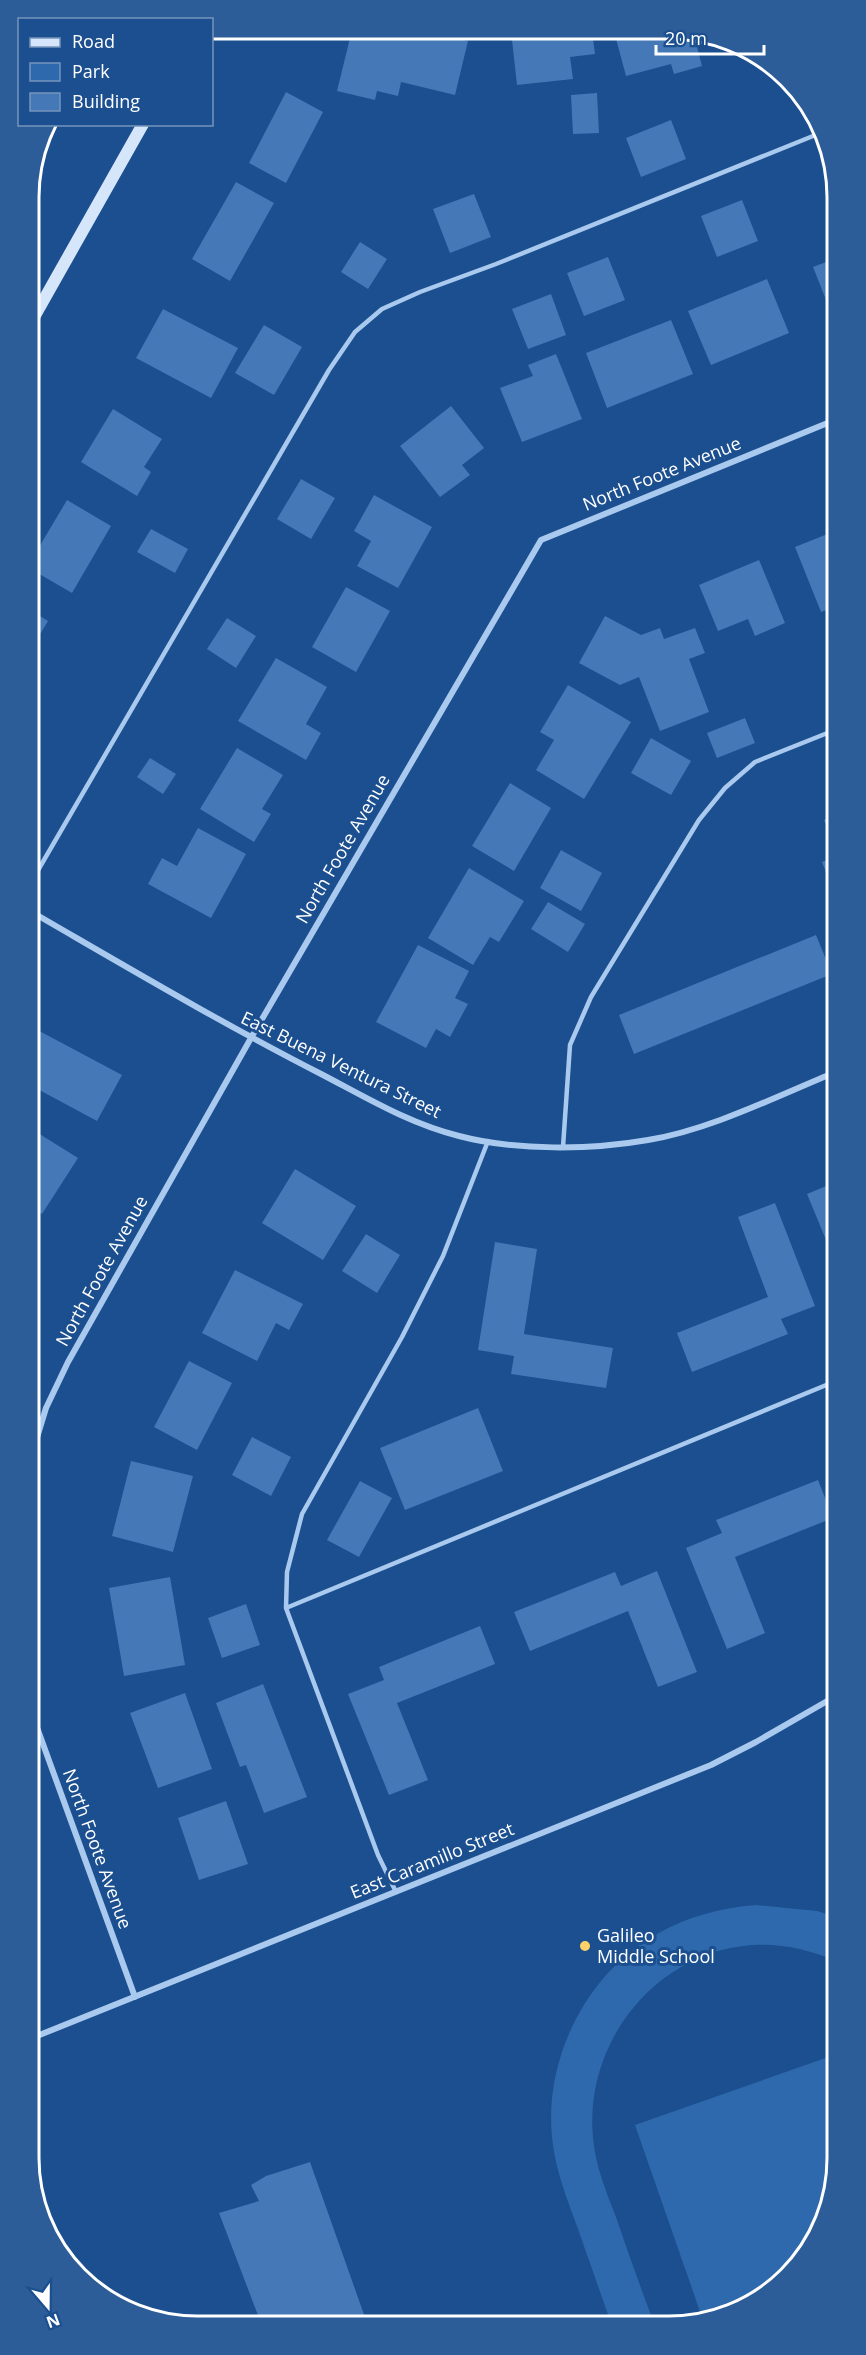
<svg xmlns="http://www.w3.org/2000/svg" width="866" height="2355" font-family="'Open Sans',sans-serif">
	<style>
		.green { fill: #2e69ad }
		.building { fill: #4478b7 }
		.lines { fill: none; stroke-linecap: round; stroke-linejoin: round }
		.lane { stroke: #a9c9ee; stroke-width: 4.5 }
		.street { stroke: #a9c9ee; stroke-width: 6 }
		.secondary { stroke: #d6e6fa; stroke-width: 12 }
		.poi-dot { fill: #ffd166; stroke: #1b4f8f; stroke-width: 2 }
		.labels { text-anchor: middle; stroke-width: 6; stroke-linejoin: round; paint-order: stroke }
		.street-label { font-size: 18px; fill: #fff; stroke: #1b4f8f }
		.poi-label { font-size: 18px; fill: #fff; stroke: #1b4f8f; text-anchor: start }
		.rim { fill: none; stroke: #fff; stroke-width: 3 }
	</style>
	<rect width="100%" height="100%" fill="#1b4f8f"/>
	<path class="green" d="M756,1905L817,1911L837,1917V1961C810,1950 782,1943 752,1945C656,1952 584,2042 593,2137C595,2166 607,2193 617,2220C629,2255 641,2289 654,2323H611C600,2292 589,2260 578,2229C567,2199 555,2169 552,2137C544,2058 587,1973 657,1934C688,1916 721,1908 756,1905Z
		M837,2054V2169L825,2222L796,2269L754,2304L704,2323L635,2125Z"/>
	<path class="building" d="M352,30H420L468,41L455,95L401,82L398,96L377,91L375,100L337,91Z
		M511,31H592L595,54L570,57L573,79L517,85Z
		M614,31L693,32L702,66L674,74L671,64L626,76Z
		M286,92L323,112L286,183L249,163Z
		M597,93L599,133L573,134L571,95Z
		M671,120L686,159L641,177L626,138Z
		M236,182L274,203L230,281L192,259Z
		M474,194L491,237L450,253L433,209Z
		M742,200L758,241L717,257L701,216Z
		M360,242L387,259L368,289L341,272Z
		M608,257L625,300L584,316L567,273Z
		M834,259V320L813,267Z
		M767,279L789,333L711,365L688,311Z
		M551,294L566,335L528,349L512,309Z
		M163,309L238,348L211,398L136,358Z
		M671,320L693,374L607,408L586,353Z
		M264,325L302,347L274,395L235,373Z
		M556,354L582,419L522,442L500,388L533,376L528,365Z
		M451,406L484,448L462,465L470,475L440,497L400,446Z
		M113,409L162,439L144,467L151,472L137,496L81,462Z
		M301,479L335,498L311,539L277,519Z
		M374,495L432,527L398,588L357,566L371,541L354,531Z
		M67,500L111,526L72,593L29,568V564Z
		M151,529L188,549L175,573L137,552Z
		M835,531V607L821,612L795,547Z
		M759,560L785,623L755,636L748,619L718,631L699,585Z
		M346,587L390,611L356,672L312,647Z
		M30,610L48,621L30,651Z
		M605,616L641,635L660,628L664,639L695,628L705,653L689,659L709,712L660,731L639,677L620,685L579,663Z
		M227,618L256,636L236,668L207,649Z
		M276,658L327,687L306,724L321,733L306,760L238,721Z
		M568,685L631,722L584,799L536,770L554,740L540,732Z
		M745,718L755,743L717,758L707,733Z
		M651,738L691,761L671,795L631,773Z
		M237,748L283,775L262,809L271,814L254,842L200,809Z
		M150,758L176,774L163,794L137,777Z
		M510,783L551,808L514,871L472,846Z
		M835,815V847L824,820Z
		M198,828L246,854L211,918L148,884L162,858L177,866Z
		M561,850L602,873L581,911L540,888Z
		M835,857V895L822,862Z
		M469,868L524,901L499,942L490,937L473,965L428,938Z
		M548,902L585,924L568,952L531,929Z
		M816,935L832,974L634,1054L619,1015Z
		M418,945L469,971L455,998L468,1004L450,1037L436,1029L426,1048L376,1022Z
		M30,1026L122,1075L97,1121L30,1085Z
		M30,1128L78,1158L42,1214L30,1206Z
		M295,1169L356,1206L323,1260L262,1223Z
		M836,1182V1264L807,1194Z
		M775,1203L815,1306L781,1319L788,1334L692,1372L677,1333L768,1297L738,1217Z
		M366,1234L400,1255L377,1293L342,1271Z
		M495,1242L537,1249L524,1334L613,1348L606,1388L511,1374L514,1356L478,1350Z
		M235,1270L303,1304L289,1330L276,1323L257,1361L202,1333Z
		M189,1361L232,1383L197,1450L154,1427Z
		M478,1408L503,1471L405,1510L380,1448Z
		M252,1437L291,1457L271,1496L232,1475Z
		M131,1461L193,1476L173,1552L112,1536Z
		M818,1480L833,1518L735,1557L765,1633L727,1649L686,1548L722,1533L716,1520Z
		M360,1481L392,1498L359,1557L327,1540Z
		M657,1571L697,1672L658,1687L628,1611L530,1651L514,1612L615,1572L621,1586Z
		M170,1577L185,1665L124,1676L109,1588Z
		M246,1604L260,1645L222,1658L208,1618Z
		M480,1626L495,1664L397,1703L428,1780L389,1795L348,1694L384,1680L379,1667Z
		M263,1684L307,1797L264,1813L246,1765L240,1767L216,1703Z
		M185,1693L212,1769L158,1788L130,1713Z
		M226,1801L248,1864L199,1880L178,1818Z
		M310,2162L367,2323H261L219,2213L259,2201L251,2185L266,2176Z"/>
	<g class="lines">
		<path class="lane" d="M30,884L329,370L355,332L382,309L420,292L496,264L818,134
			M563,1147L570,1045L591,997L699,820L725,788L755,762L835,730
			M286,1608L836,1381
			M396,1892L378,1855L286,1608L287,1572L302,1514L402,1337L443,1256L488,1141"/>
		<path class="street" d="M30,911C127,967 223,1024 323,1075C367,1098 410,1124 459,1136C516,1151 591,1150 648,1140C710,1130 777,1096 836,1072
			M31,1457L46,1408L68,1362L251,1038L541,540L835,420
			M31,1711L135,1997
			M32,2038L711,1765L756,1742L836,1696"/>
		<path class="secondary" d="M29,326L143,124"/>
	</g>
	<circle class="poi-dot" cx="585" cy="1946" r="6"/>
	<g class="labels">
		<g class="street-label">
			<text transform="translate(662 474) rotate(-22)" y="6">North Foote Avenue</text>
			<text transform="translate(343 849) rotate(-60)" y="6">North Foote Avenue</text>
			<text transform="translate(341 1065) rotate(26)" y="6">East Buena Ventura Street</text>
			<text transform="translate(102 1271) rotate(-61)" y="6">North Foote Avenue</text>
			<text transform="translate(97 1849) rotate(70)" y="6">North Foote Avenue</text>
			<text transform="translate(432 1861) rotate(-22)" y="6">East Caramillo Street</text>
		</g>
		<g class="poi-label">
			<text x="597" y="1942">Galileo<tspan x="597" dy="21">Middle School</tspan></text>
		</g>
	</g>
	<path d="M0 0H866V2355H0ZM197 39H669A158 158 0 0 1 827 197V2158A158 158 0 0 1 669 2316H197A158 158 0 0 1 39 2158V197A158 158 0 0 1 197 39Z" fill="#2d5d98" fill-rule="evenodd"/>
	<path class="rim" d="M197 39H669A158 158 0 0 1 827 197V2158A158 158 0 0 1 669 2316H197A158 158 0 0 1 39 2158V197A158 158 0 0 1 197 39Z"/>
	<rect x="18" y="18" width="195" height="108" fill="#1b4f8f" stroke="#7695bc" stroke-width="1.5"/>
	<rect x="30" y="38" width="30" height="9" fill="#d6e6fa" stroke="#7695bc" stroke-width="1.5"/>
	<text x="72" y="48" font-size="18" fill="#ffffff">Road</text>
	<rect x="30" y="63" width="30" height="18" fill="#2e69ad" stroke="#7695bc" stroke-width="1.5"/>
	<text x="72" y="78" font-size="18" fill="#ffffff">Park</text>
	<rect x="30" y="93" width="30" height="18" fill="#4478b7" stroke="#7695bc" stroke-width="1.5"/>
	<text x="72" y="108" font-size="18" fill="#ffffff">Building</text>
	<g transform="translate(48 2307) rotate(160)" stroke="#1b4f8f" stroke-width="4.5" paint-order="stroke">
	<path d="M0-4.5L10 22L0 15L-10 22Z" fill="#ffffff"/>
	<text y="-9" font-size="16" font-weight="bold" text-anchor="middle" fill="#ffffff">N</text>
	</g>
	<path d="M656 45v9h108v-9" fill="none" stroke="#ffffff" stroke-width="3"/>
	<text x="665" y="45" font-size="18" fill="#ffffff" stroke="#1b4f8f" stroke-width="4.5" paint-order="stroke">20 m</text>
</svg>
